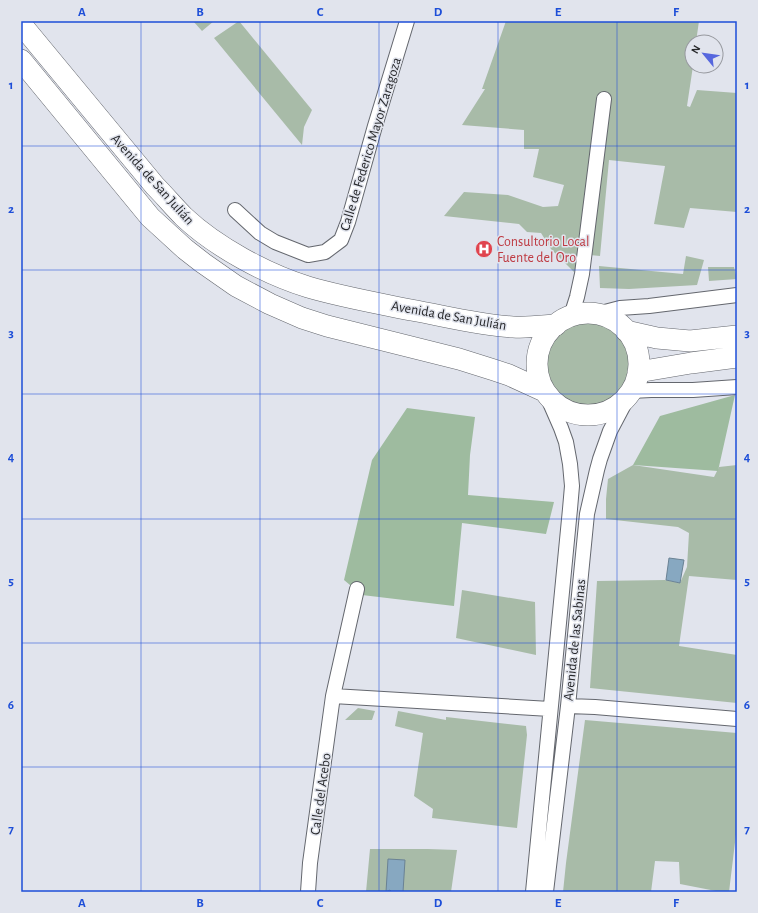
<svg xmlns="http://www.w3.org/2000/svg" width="758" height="913" font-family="'Alegreya Sans',sans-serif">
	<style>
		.green { fill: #a8bba8 }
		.forest { fill: #9ebb9f }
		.water { fill: #87a8c1; stroke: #6a8294 }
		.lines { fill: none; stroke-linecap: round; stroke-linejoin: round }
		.street-casing { stroke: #64676e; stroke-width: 16 }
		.secondary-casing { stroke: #64676e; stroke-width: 22 }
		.street { stroke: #fff; stroke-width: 14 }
		.secondary { stroke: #fff; stroke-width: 21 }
		.grid { fill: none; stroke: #1d4ed8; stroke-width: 1; stroke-opacity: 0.55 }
		.labels { text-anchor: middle; stroke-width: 3; stroke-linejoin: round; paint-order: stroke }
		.street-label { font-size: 14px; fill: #27282b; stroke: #e1e4ed }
		.health-label { font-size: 14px; fill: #be3a42; stroke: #e1e4ed; text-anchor: start }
		.neatline { fill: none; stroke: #1d4ed8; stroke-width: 1.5 }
		.grid-label { font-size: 13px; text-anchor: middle; font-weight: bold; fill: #1d4ed8 }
	</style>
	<rect width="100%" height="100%" fill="#e1e4ed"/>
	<path class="green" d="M193,21H214L202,31Z
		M239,21L312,110L304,127L302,145L214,38Z
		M506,21H699L696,42H692L693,66L687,106L690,107L697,90L737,93V212L690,208L684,228L654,224L665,166L609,160L600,256L580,254L574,272L551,249L541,233L527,232L519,224L444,216L464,192L508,195L543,207L558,206L564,185L533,177L539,149H524V130L462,125L485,89H482Z
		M686,256L704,260L697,285L629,289L600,288L599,266L683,274Z
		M708,267H734L737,279L709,281Z
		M545 365a43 43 0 1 1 86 0a43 43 0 1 1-86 0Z
		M633,465L714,477L719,467L737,465V580L689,576L679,646L737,655V703L590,688L597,581L665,580L680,583L687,567L689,533L678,527L606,519V499L608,479Z
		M462,590L535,602L536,655L456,638Z
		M358,708L375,711L372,720H345Z
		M398,711L446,720V717L526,726L527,735L517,828L432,818L433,809L414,796L423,733L395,726Z
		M585,720L737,733V826L729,892H721L680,884L679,862L655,861L651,892H563L566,863Z
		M370,849H428L457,850L451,892H366Z"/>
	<path class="forest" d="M735,395L718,471L633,465L660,416Z
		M407,408L475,417L470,455L468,495L554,502L546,534L462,523L454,606L362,595L344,580L372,460Z"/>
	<path class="water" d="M669,558L684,560L680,583L666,580Z
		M388,859L405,860L403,892H392L390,890L386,892Z"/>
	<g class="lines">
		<defs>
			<path id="street" d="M235,210L260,233L275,242L308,255L325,252L341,240L348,222L375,126L407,21
				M597,314L620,308L649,306L737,295
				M571,316L577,297L582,274L604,99
				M631,391L651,390H693L737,387
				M333,696L550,709
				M568,706L595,707L737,719
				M308,892L310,863L333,696L357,589
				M533,892L570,509L572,486L570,464L566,442L561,428L547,396
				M546,892L568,706L587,514L597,470L600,459L610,431L629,395"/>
			<path id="secondary" d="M21,24L155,186C165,196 174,207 184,217C216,247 266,274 308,287C342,297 377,303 411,310C445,316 479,325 513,327C527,328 542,326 556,325
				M21,60L150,217L185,249L203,263L236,286L270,304L302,318L327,326L459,359L494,370L509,375L544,391
				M537 364a51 51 0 1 1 102 0a51 51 0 1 1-102 0Z
				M626,331L657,338L690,341L737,336
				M638,372L691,363L737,357"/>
		</defs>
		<use href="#street" class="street-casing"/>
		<use href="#secondary" class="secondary-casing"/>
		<use href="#street" class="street"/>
		<use href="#secondary" class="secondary"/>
	</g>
	<path class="grid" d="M141,21V892M260,21V892M379,21V892M498,21V892M617,21V892M21,146H737M21,270H737M21,394H737M21,519H737M21,643H737M21,767H737"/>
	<defs>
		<symbol id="hospital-disc" viewBox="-11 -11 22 22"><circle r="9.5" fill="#e0444e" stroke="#e1e4ed"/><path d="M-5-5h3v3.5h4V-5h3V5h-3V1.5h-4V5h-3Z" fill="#fff"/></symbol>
	</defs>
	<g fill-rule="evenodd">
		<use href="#hospital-disc" x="474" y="239" width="20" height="20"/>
	</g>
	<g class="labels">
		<g class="street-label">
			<text transform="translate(370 144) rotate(-73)" y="5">Calle de Federico Mayor Zaragoza</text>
			<text transform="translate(153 179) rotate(48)" y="5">Avenida de San Julián</text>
			<text transform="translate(449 315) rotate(10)" y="5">Avenida de San Julián</text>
			<text transform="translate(574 640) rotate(-84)" y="5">Avenida de las Sabinas</text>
			<text transform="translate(320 794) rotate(-82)" y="5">Calle del Acebo</text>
		</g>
		<g class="health-label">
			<text x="497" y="246">Consultorio Local<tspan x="497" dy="16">Fuente del Oro</tspan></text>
		</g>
	</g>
	<rect width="758" height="913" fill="none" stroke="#e1e4ed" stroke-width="44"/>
	<g transform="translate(704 54) rotate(299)"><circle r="19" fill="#e1e4ed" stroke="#97999f"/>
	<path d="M0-3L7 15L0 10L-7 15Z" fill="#5667de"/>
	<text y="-6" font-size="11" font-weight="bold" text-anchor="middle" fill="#27282b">N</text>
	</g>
	<rect x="22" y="22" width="714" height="869" class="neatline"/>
	<g class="grid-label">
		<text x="82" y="16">A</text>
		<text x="200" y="16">B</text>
		<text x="320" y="16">C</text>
		<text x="438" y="16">D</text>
		<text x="558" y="16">E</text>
		<text x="676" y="16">F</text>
		<text x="11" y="89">1</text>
		<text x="747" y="89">1</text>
		<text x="11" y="213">2</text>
		<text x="747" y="213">2</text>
		<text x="11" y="337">3</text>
		<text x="747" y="337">3</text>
		<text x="11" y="461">4</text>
		<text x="747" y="461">4</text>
		<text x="11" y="585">5</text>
		<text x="747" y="585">5</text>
		<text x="11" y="709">6</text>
		<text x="747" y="709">6</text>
		<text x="11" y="833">7</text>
		<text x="747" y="833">7</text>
		<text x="82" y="907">A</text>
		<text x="200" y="907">B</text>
		<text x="320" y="907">C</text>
		<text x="438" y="907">D</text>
		<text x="558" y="907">E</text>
		<text x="676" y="907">F</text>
	</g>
</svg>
